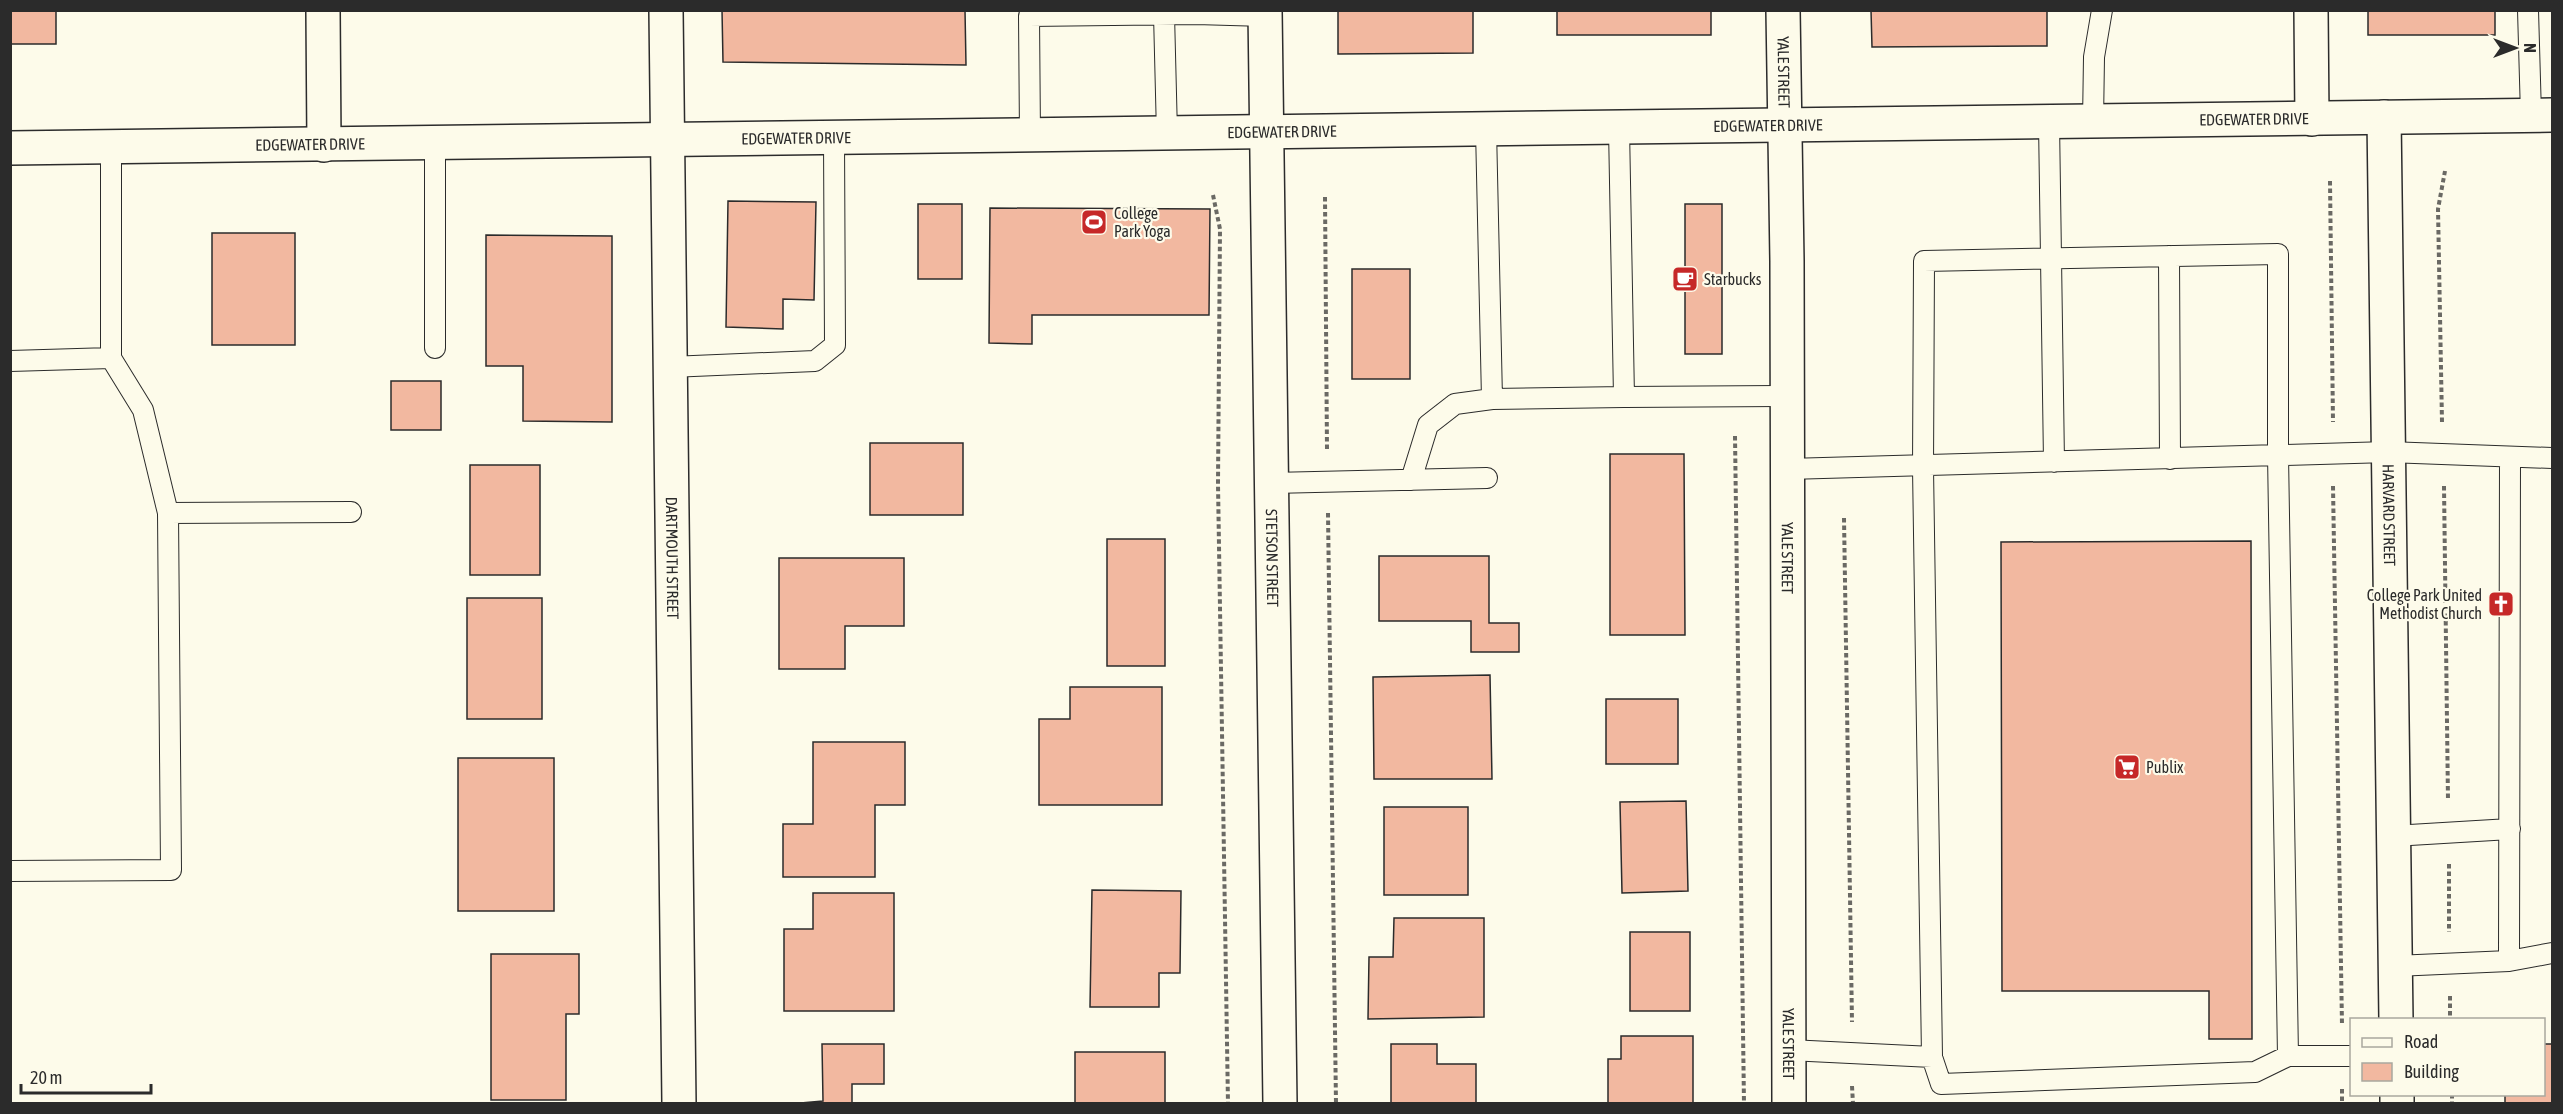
<svg xmlns="http://www.w3.org/2000/svg" width="2563" height="1114" font-family="'Asap Condensed',sans-serif">
	<style>
		.building { fill: #f2b8a0; stroke: #2b2b2b; stroke-width: 1.5 }
		.lines { fill: none; stroke-linecap: round; stroke-linejoin: round }
		.lane-casing { stroke: #2b2b2b; stroke-width: 22 }
		.street-casing { stroke: #2b2b2b; stroke-width: 36 }
		.secondary-casing { stroke: #2b2b2b; stroke-width: 36 }
		.path { stroke: #6a6964; stroke-width: 4; stroke-dasharray: 4.5 3; stroke-linecap: butt }
		.lane { stroke: #fdfbea; stroke-width: 20 }
		.street { stroke: #fdfbea; stroke-width: 33 }
		.secondary { stroke: #fdfbea; stroke-width: 33 }
		.labels { text-anchor: middle; stroke-width: 4.5; stroke-linejoin: round; paint-order: stroke }
		.street-label { font-size: 16px; fill: #2b2b2b; stroke: #fdfbea }
		.poi-label { font-size: 16px; fill: #2b2b2b; stroke: #fdfbea; text-anchor: start }
	</style>
	<rect width="100%" height="100%" fill="#fdfbea"/>
	<path class="building" d="M10,10H56V44H10Z
		M722,10H965L966,65L723,62Z
		M1338,10H1473V53L1338,54Z
		M1557,10H1711V35H1557Z
		M1871,10H2047V46L1872,47Z
		M2368,10H2495V35H2368Z
		M728,201L816,202L814,300L783,299V329L726,327Z
		M918,204H962V279H918Z
		M1685,204H1722V354H1685Z
		M990,208L1210,209L1209,315H1032V344L989,343Z
		M212,233H295V345H212Z
		M486,235L612,236V422L523,421V366H486Z
		M1352,269H1410V379H1352Z
		M391,381H441V430H391Z
		M870,443H963V515H870Z
		M1610,454H1684L1685,635H1610Z
		M470,465H540V575H470Z
		M1107,539H1165V666H1107Z
		M2251,541L2252,1039H2209V991H2002L2001,542Z
		M1379,556H1489V623H1519V652H1471V621H1379Z
		M779,558H904V626H845V669H779Z
		M467,598H542V719H467Z
		M1490,675L1492,779H1374L1373,677Z
		M1070,687H1162V805H1039V719H1070Z
		M1606,699H1678V764H1606Z
		M813,742H905V805H875V877H783V824H813Z
		M458,758H554V911H458Z
		M1686,801L1688,891L1622,893L1620,802Z
		M1384,807H1468V895H1384Z
		M1092,890L1181,891L1180,973H1159V1007H1090Z
		M813,893H894V1011H784V929H813Z
		M1394,918H1484V1017L1368,1019L1369,957H1393Z
		M1630,932H1690V1011H1630Z
		M491,954H579V1014H566V1100H491Z
		M1621,1036H1693V1104H1608V1059H1621Z
		M822,1044H884V1084H852V1104H789L823,1101Z
		M1391,1044H1437V1064H1476V1104H1391Z
		M2544,1044H2552V1104H2505V1094H2544Z
		M1075,1052H1165V1104H1075Z"/>
	<g class="lines">
		<defs>
			<path id="lane" d="M2528,10L2531,115
				M1164,14L1167,134
				M1196,14L1265,16
				M2049,122L2054,462
				M2093,122L2094,57L2102,10
				M1486,129L1492,399L1624,397L1619,128
				M1030,136L1029,16L1196,14V10
				M435,144V348
				M111,147V358L143,410L168,513L351,512
				M2169,256L2170,459
				M10,361L111,358
				M670,367L815,361L835,345L834,138
				M1624,397L1787,396
				M1788,469L2388,452L2552,458
				M1411,480L1428,425L1455,404L1492,399
				M1272,483L1487,478
				M2393,836L2510,829
				M10,871L171,870L168,513
				M2509,961L2552,953
				M2395,966L2509,961L2510,459
				M1789,1050L1932,1057L1923,468L1924,261L2278,254V455L2288,1056
				M1932,1057L1941,1084L2255,1072L2288,1056H2352"/>
			<g id="street">
				<path d="M323,10L324,145"/>
				<path id="s1" d="M666,10L679,1104"/>
				<path id="s2" d="M1265,10L1280,1104"/>
				<path id="s3" d="M1783,10L1787,261L1789,1104"/>
				<path d="M2311,10L2312,119"/>
				<path id="s4" d="M2384,117L2396,1020"/>
				<path d="M2397,1094V1104"/>
			</g>
			<g id="secondary">
				<path id="s5" d="M10,148L2552,115"/>
			</g>
		</defs>
		<use href="#lane" class="lane-casing"/>
		<use href="#street" class="street-casing"/>
		<use href="#secondary" class="secondary-casing"/>
		<path class="path" d="M2330,181L2333,422
			M1213,195L1220,229L1218,484L1228,1104
			M1325,197L1327,449
			M2442,422L2438,209L2445,171
			M1735,436L1744,1104
			M2333,486L2342,1025
			M2444,486L2448,800
			M1328,513L1336,1104
			M1844,518L1852,1022
			M2449,864V932
			M2450,996V1020
			M1852,1086L1853,1104
			M2342,1089V1104
			M2452,1094V1104"/>
		<use href="#lane" class="lane"/>
		<use href="#street" class="street"/>
		<use href="#secondary" class="secondary"/>
	</g>
	<defs>
		<symbol id="stadium-square" viewBox="-11 -11 22 22"><rect x="-9" y="-9" width="18" height="18" rx="4" fill="#c62828" stroke="#fdfbea"/><path d="M0-5a6.5 5 0 1 0 0 10a6.5 5 0 1 0 0-10ZM-3.5-1.8h7v3.6h-7Z" fill="#fff"/></symbol>
		<symbol id="cafe-square" viewBox="-11 -11 22 22"><rect x="-9" y="-9" width="18" height="18" rx="4" fill="#c62828" stroke="#fdfbea"/><path d="M-5.5-4.5H6V0H3Q3 3.5 0 3.5H-2.5Q-5.5 3.5-5.5 0ZM3-3.2v2h1.7v-2ZM-6 4.5H4V6H-6Z" fill="#fff"/></symbol>
		<symbol id="church-square" viewBox="-11 -11 22 22"><rect x="-9" y="-9" width="18" height="18" rx="4" fill="#c62828" stroke="#fdfbea"/><path d="M-1.2-6h2.4v3.5h3.3v2.4h-3.3V6h-2.4V-.1h-3.3v-2.4h3.3Z" fill="#fff"/></symbol>
		<symbol id="supermarket-square" viewBox="-11 -11 22 22"><rect x="-9" y="-9" width="18" height="18" rx="4" fill="#c62828" stroke="#fdfbea"/><path d="M-6-5.5h2.5l.6 2H6L4.5 2H-2.5L-4.4-4H-6ZM-1.5 3.2a1.3 1.3 0 1 0 .1 0ZM3 3.2a1.3 1.3 0 1 0 .1 0Z" fill="#fff"/></symbol>
	</defs>
	<g fill-rule="evenodd">
		<use href="#stadium-square" x="1079" y="207" width="30" height="30"/>
		<use href="#cafe-square" x="1670" y="264" width="30" height="30"/>
		<use href="#church-square" x="2486" y="589" width="30" height="30"/>
		<use href="#supermarket-square" x="2112" y="752" width="30" height="30"/>
	</g>
	<g class="labels">
		<g class="street-label">
			<text dy="6" stroke="none"><textPath href="#s3" startOffset="62">YALE STREET</textPath></text>
			<text dy="6" stroke="none"><textPath href="#s5" startOffset="2244">EDGEWATER DRIVE</textPath></text>
			<text dy="6" stroke="none"><textPath href="#s5" startOffset="1758">EDGEWATER DRIVE</textPath></text>
			<text dy="6" stroke="none"><textPath href="#s5" startOffset="1272">EDGEWATER DRIVE</textPath></text>
			<text dy="6" stroke="none"><textPath href="#s5" startOffset="786">EDGEWATER DRIVE</textPath></text>
			<text dy="6" stroke="none"><textPath href="#s5" startOffset="300">EDGEWATER DRIVE</textPath></text>
			<text dy="6" stroke="none"><textPath href="#s4" startOffset="398">HARVARD STREET</textPath></text>
			<text dy="6" stroke="none"><textPath href="#s1" startOffset="548">DARTMOUTH STREET</textPath></text>
			<text dy="6" stroke="none"><textPath href="#s2" startOffset="548">STETSON STREET</textPath></text>
			<text dy="6" stroke="none"><textPath href="#s3" startOffset="548">YALE STREET</textPath></text>
			<text dy="6" stroke="none"><textPath href="#s3" startOffset="1034">YALE STREET</textPath></text>
		</g>
		<g class="poi-label">
			<text x="1114" y="219">College<tspan x="1114" dy="18">Park Yoga</tspan></text>
			<text x="1704" y="285">Starbucks</text>
			<text x="2482" y="601" text-anchor="end">College Park United<tspan x="2482" dy="18">Methodist Church</tspan></text>
			<text x="2146" y="773">Publix</text>
		</g>
	</g>
	<rect width="2563" height="1114" fill="none" stroke="#2b2b2b" stroke-width="24"/>
	<rect x="2350" y="1018" width="195" height="78" fill="#fdfbea" stroke="#a9a89e" stroke-width="1.5"/>
	<rect x="2362" y="1038" width="30" height="9" fill="#fdfbea" stroke="#a9a89e" stroke-width="1.5"/>
	<text x="2404" y="1048" font-size="18" fill="#2b2b2b">Road</text>
	<rect x="2362" y="1063" width="30" height="18" fill="#f2b8a0" stroke="#a9a89e" stroke-width="1.5"/>
	<text x="2404" y="1078" font-size="18" fill="#2b2b2b">Building</text>
	<g transform="translate(2515 48) rotate(90)" stroke="#fdfbea" stroke-width="4.5" paint-order="stroke">
	<path d="M0-4.5L10 22L0 15L-10 22Z" fill="#2b2b2b"/>
	<text y="-9" font-size="16" font-weight="bold" text-anchor="middle" fill="#2b2b2b">N</text>
	</g>
	<path d="M21 1084v9h130v-9" fill="none" stroke="#2b2b2b" stroke-width="3"/>
	<text x="30" y="1084" font-size="18" fill="#2b2b2b" stroke="#fdfbea" stroke-width="4.5" paint-order="stroke">20 m</text>
</svg>
